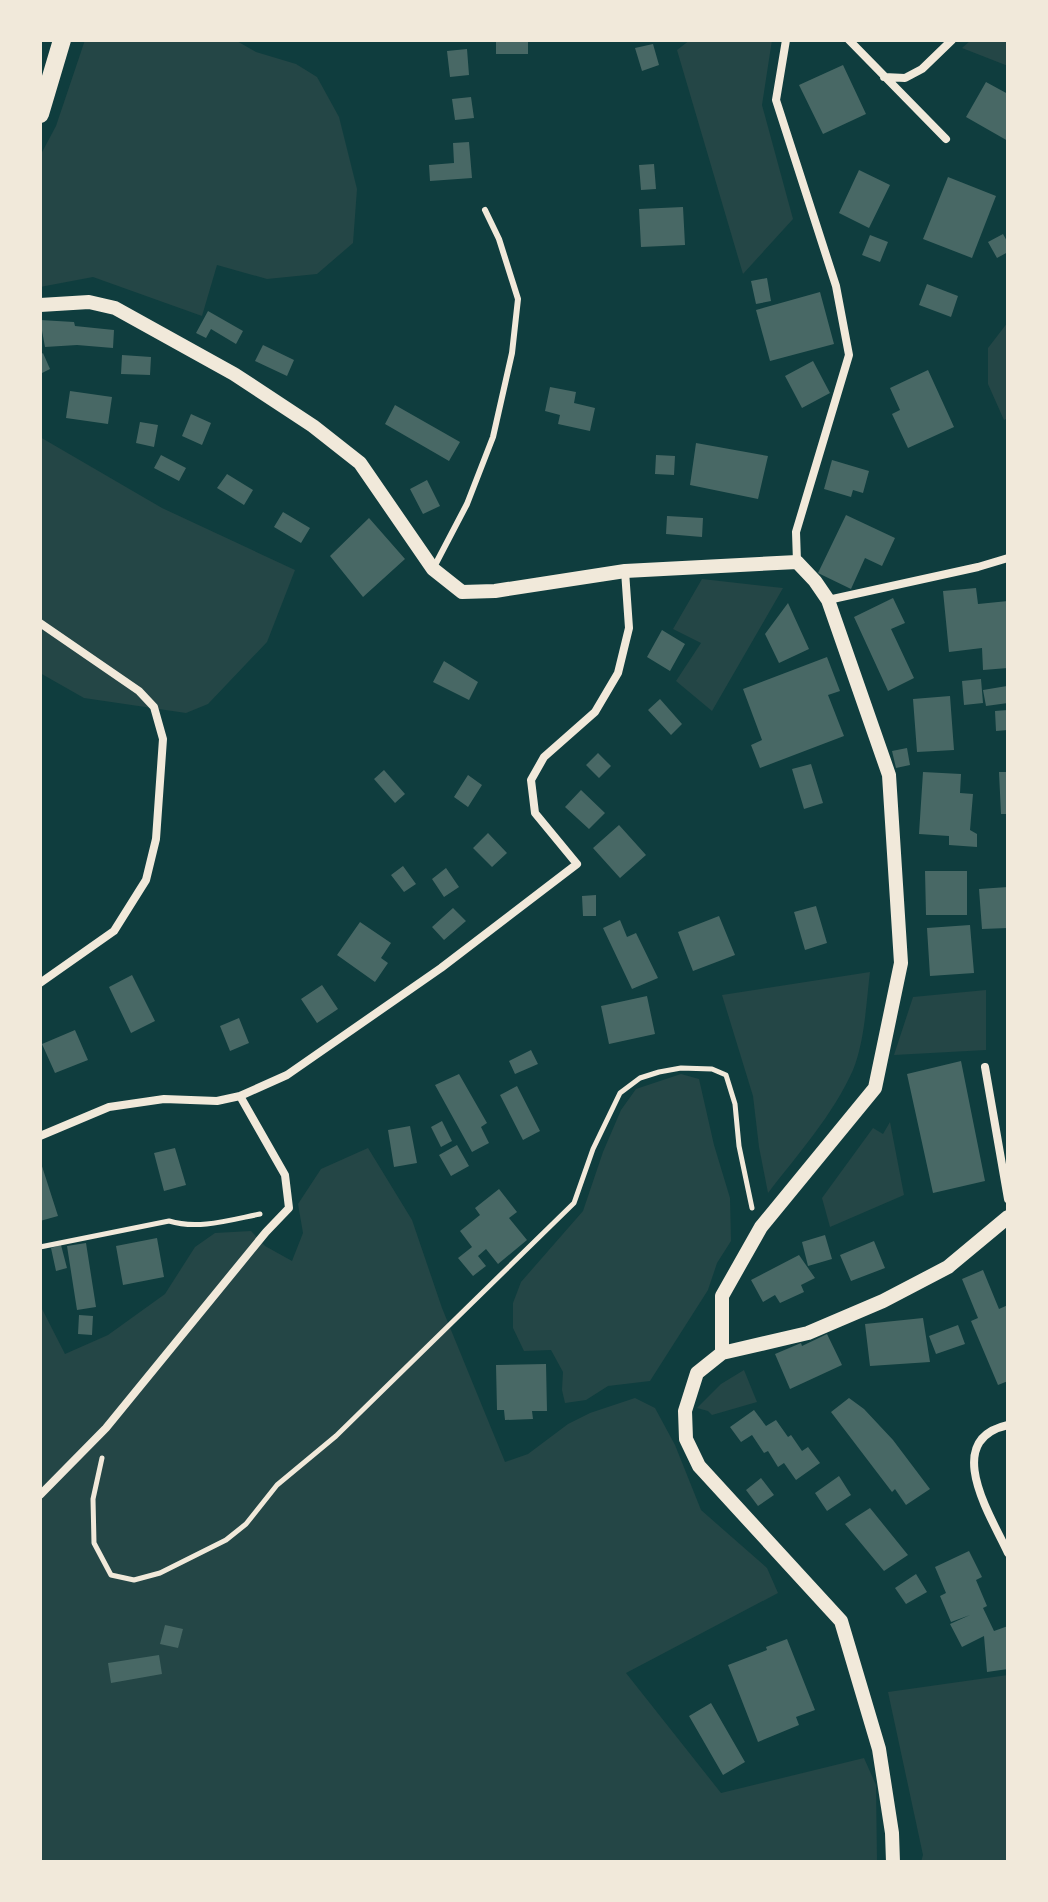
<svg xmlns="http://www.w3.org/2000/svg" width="1048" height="1902" font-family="Manrope,sans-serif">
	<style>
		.green { fill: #244646 }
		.building { fill: #486865 }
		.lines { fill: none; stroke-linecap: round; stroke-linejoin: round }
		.path { stroke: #f1e9da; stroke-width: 5 }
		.service { stroke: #f1e9da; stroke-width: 6 }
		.minor { stroke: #f1e9da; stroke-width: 8 }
		.tertiary { stroke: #f1e9da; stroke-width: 14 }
		.primary { stroke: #f1e9da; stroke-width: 18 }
	</style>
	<rect width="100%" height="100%" fill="#0f3d3e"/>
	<path class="green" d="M85,40H235L256,52L296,64L317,77L339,117L357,189L353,243L317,274L267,279L217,265L202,316L93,277L40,287V156L56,126Z
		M690,40H772L762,105L793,219L743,274L677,50Z
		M971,40H1008V66L962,48Z
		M1008,322V418L1004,420L988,384V348Z
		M40,437L162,508L295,570L267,642L208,704L186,713L84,698L40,673Z
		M702,579L783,588L712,711L676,681L701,643L673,629Z
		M870,972C866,1004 865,1040 853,1070C833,1115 798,1154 768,1193L759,1147L753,1096L722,995Z
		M986,990V1050L894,1055L913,997Z
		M681,1074L699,1079L714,1145L730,1198L731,1241L717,1263L708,1290L650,1381L608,1386L586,1400L565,1403L562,1390L563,1372L551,1350L524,1351L513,1328V1303L521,1282L583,1211L603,1152L621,1110L636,1089Z
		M890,1122L904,1195L830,1227L822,1198L873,1128L883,1134Z
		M368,1148L412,1220L442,1308L505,1462L528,1454L568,1424L590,1413L635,1398L655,1408L675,1445L701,1510L767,1568L778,1593L626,1673L721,1793L864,1758L876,1785L877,1862H40V1305L65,1354L108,1335L165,1294L195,1247L215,1233L251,1231L265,1246L292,1261L303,1233L298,1204L321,1169Z
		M744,1370L757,1402L712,1415L708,1411L697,1408L721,1384Z
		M1008,1675V1862H921L923,1855L888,1692Z"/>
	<path class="building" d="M496,40H528V54H496Z
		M653,44L659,65L642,71L635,48Z
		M467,49L469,75L450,77L447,51Z
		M843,65L866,114L823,134L799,85Z
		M986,82L1008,94V141L966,117Z
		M471,97L474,118L455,120L452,99Z
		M469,142L472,178L430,181L429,165L454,163L453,143Z
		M654,164L656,189L641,190L639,165Z
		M859,170L890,185L869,228L839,213Z
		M948,177L996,196L972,258L923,239Z
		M683,207L685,245L641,247L639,209Z
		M1003,234L1008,243V252L997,258L988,242Z
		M870,235L888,242L880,262L862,255Z
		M767,278L771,301L756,304L751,281Z
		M927,284L958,296L951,317L919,305Z
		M820,292L834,344L770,361L756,310Z
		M208,311L243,331L236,344L211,329L206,338L196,333Z
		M40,320L74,322L75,326L114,330L113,348L77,345L45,347Z
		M263,345L294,360L287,376L255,361Z
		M43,353L50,369L40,374V355Z
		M122,355L151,357L150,375L121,374Z
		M813,361L830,393L802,408L785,376Z
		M928,370L954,427L908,448L892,414L900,410L890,388Z
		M550,387L576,392L574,403L595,408L590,431L558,424L560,415L545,411Z
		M70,391L112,397L108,424L66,418Z
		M395,405L460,442L449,461L385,424Z
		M191,414L211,423L202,445L182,436Z
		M140,422L158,425L154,447L136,443Z
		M696,443L768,456L758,499L690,485Z
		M161,455L186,468L179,481L154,468Z
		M656,455L675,456L674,475L655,474Z
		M832,460L869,471L863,493L853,490L851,497L824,489Z
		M227,474L253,490L244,505L217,488Z
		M427,480L440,506L423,514L410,489Z
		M283,512L310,528L301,543L274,527Z
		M846,515L895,538L882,566L865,558L851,589L818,573Z
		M667,516L703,518L702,537L666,534Z
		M369,518L405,559L363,597L330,556Z
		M976,588L978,604L1008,601V668L983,670L982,648L949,652L943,591Z
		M893,598L905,623L891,629L914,678L888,691L854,617Z
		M788,603L809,649L779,663L765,634Z
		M662,630L685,644L670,671L647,657Z
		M827,657L840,691L828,695L844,736L760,768L751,745L762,740L743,689Z
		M444,661L478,682L469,700L433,682Z
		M981,679L983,703L964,705L962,681Z
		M1007,686L1008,703L986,706L983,690Z
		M950,696L954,750L917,752L913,699Z
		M660,699L682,724L671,735L648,710Z
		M1008,710V730L996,731L995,711Z
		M907,748L910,765L896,768L892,751Z
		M598,753L611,766L599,778L586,765Z
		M811,764L823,803L804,809L792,769Z
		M384,770L405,794L395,803L374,779Z
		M923,772L961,774L960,793L973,794L970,830L977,834V847L949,845V836L919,834Z
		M999,772H1008V814H1001Z
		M468,775L482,785L468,807L454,797Z
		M581,790L605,813L589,829L565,807Z
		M619,825L646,855L620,878L593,848Z
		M488,833L507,853L492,867L473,848Z
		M403,866L416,884L404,892L391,875Z
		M446,868L459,887L444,897L432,879Z
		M925,871H967V915H926Z
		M1008,887V928L982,929L979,889Z
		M596,895V916H583L582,896Z
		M816,906L827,943L805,950L794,912Z
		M453,908L466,921L444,940L432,927Z
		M719,916L735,955L693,971L678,932Z
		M620,920L627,937L636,933L658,978L632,989L603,928Z
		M360,922L391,943L381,958L388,963L375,982L337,955Z
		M970,925L974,973L930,976L927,928Z
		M132,975L155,1021L131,1033L109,987Z
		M322,985L338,1009L317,1023L301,999Z
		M647,996L655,1034L609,1044L601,1006Z
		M239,1018L249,1043L230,1051L220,1026Z
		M75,1030L88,1060L55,1073L42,1044Z
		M531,1050L538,1064L515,1074L509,1061Z
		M961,1061L985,1181L933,1193L907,1074Z
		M459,1074L487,1123L481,1127L489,1143L472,1152L435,1085Z
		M517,1086L540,1131L523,1140L500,1095Z
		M442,1121L452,1141L441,1147L431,1127Z
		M410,1126L417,1163L394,1167L388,1130Z
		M457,1145L469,1166L451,1176L439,1155Z
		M175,1148L186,1185L164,1191L154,1153Z
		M40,1160L58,1216L40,1221Z
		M499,1189L517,1212L509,1218L527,1240L498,1264L486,1249L478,1256L486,1266L473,1276L458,1258L472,1247L460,1231L480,1215L475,1208Z
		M825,1235L832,1259L808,1266L802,1242Z
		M157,1238L164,1277L123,1285L116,1246Z
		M874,1241L885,1268L851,1281L840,1255Z
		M86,1243L96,1307L77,1310L67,1246Z
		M61,1245L67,1268L56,1271L51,1248Z
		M799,1255L815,1278L801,1285L804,1292L780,1303L775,1295L763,1302L751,1280Z
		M983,1270L999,1309L1008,1305V1381L998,1385L971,1321L978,1318L962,1279Z
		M79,1315L93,1316L92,1335L78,1334Z
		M923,1318L930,1362L870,1366L865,1324Z
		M958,1325L965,1344L936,1354L929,1336Z
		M827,1334L842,1365L790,1389L775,1354L801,1343L802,1346Z
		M546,1364L547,1411H532L533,1419L505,1420L504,1410H497L496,1365Z
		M849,1398L864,1409L893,1440L930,1489L906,1505L895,1489L892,1492L831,1412Z
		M754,1410L766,1426L776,1420L788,1437L791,1435L802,1451L808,1447L820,1463L796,1480L784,1463L778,1467L768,1451L764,1453L752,1435L741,1442L730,1427Z
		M839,1476L851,1495L827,1511L815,1493Z
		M761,1478L774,1495L758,1506L746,1490Z
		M870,1508L908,1555L884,1571L845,1524Z
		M969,1551L982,1577L976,1580L987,1606L983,1608L994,1631L1008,1626V1669L987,1672L984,1636L962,1647L950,1624L970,1615L951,1622L940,1596L946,1593L935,1567Z
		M916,1574L927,1592L906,1604L895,1588Z
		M165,1625L183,1629L178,1648L160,1644Z
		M787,1639L815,1710L796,1717L799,1725L758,1742L728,1665L767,1650L766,1647Z
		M159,1655L162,1674L111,1683L108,1663Z
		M711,1703L745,1762L723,1775L689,1716Z"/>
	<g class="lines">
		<path class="path" d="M40,1247L169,1221C198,1230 230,1220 260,1214
			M102,1458L93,1499L94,1543L111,1575L134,1580L160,1573L226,1540L246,1524L277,1485L336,1436L574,1203L593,1149L620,1093L640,1078L659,1072L681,1068L712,1069L726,1075L735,1104L739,1146L752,1208"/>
		<path class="service" d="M433,569L467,504L493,437L512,353L518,299L499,239L485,210"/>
		<path class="minor" d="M786,40L776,100L836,286L849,355L796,532L797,562
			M849,40L946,139
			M884,77L905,78L922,69L952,40
			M828,600L978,567L1008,558
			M40,623L139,691L154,707L163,739L156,839L146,880L114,931L40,983
			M985,1067L1008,1199
			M40,1136L109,1107L164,1099L217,1101L240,1096L287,1075L441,968L577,864L535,813L531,780L544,757L595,712L618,673L629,628L625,571
			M1008,1425C941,1440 991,1516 1008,1553
			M40,1495L106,1428L266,1232L289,1208L285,1175L240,1096"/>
		<path class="tertiary" d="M40,305L89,302L115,308L234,374L313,426L360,463L433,569L462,592L495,591L625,571L797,562L815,581L828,600L889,775L901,963L875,1088L761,1227L722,1296V1353
			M893,1862L892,1833L879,1749L841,1621L699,1466L686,1439L685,1411L697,1373L722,1353L808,1333L883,1301L948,1267L1008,1217"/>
		<path class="primary" d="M40,114L62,40"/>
	</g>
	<rect width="1048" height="1902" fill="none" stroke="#f1e9da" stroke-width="84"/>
</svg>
